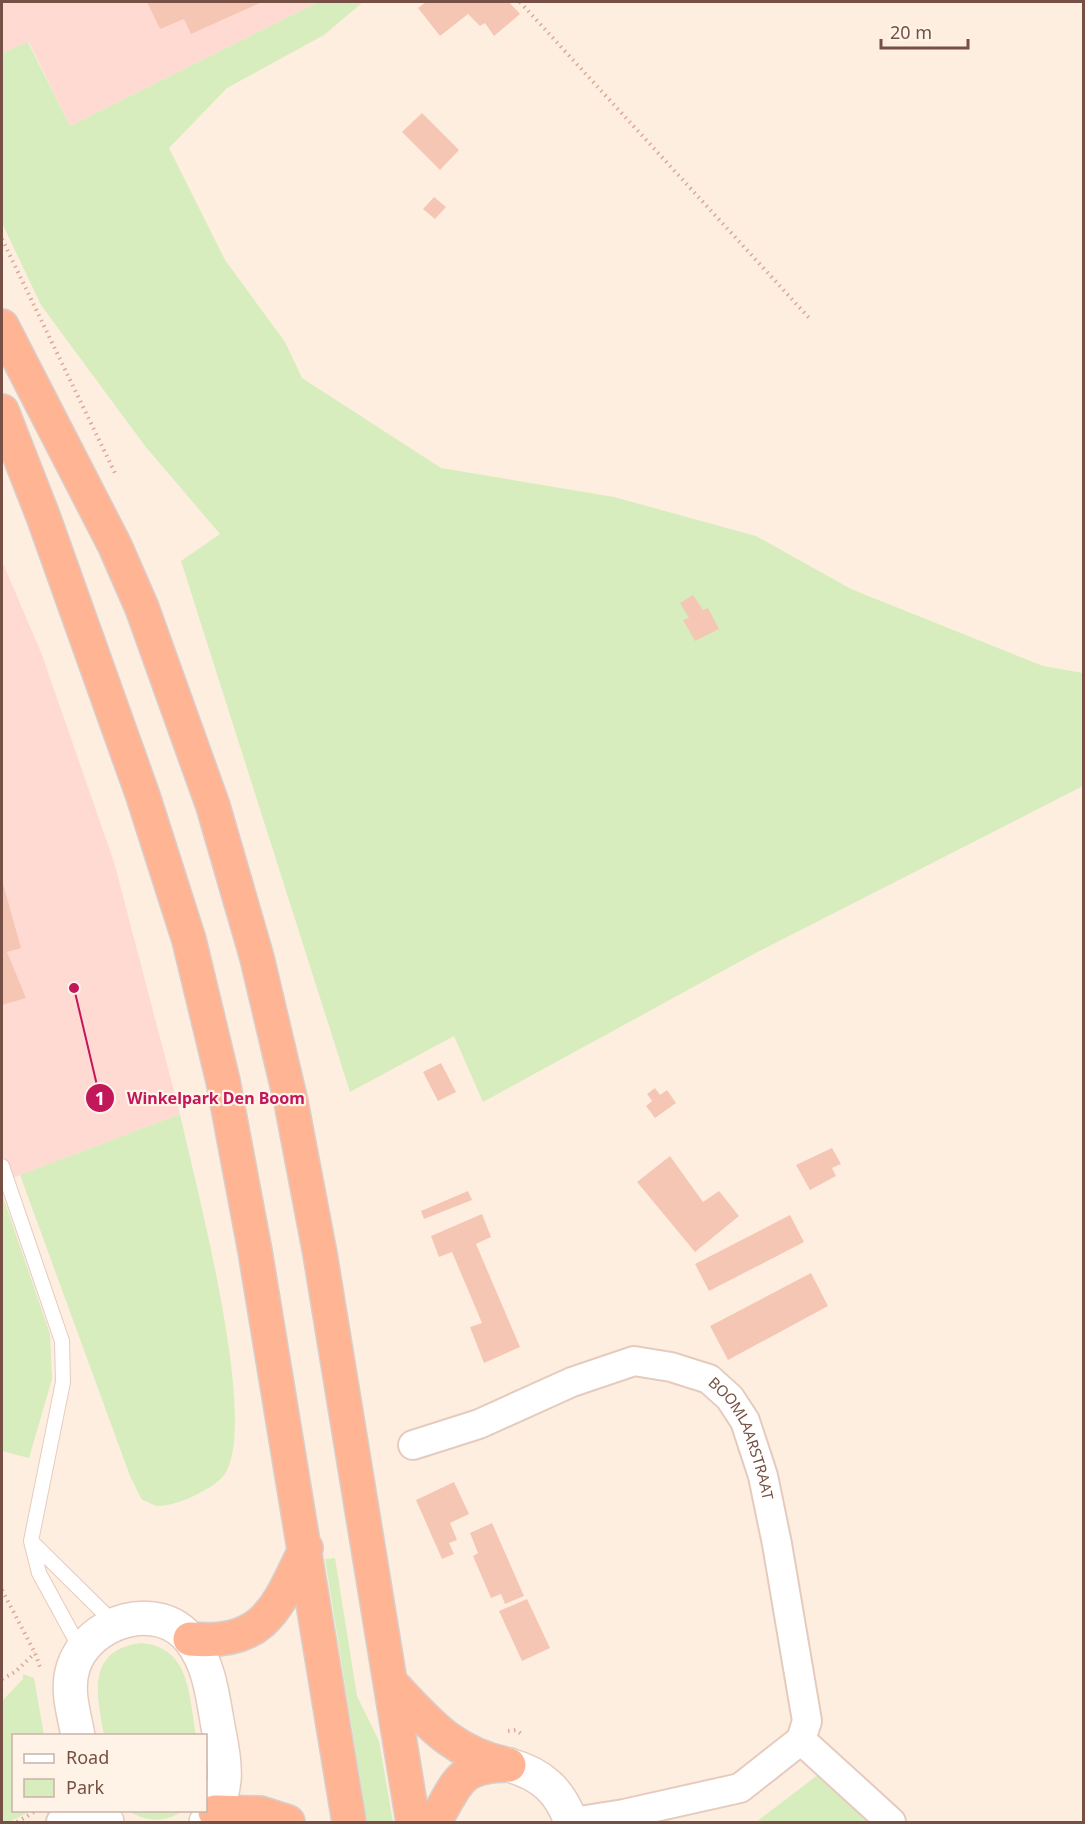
<svg xmlns="http://www.w3.org/2000/svg" width="1085" height="1824" font-family="'Noto Sans',sans-serif">
	<style>
		.commercial { fill: #ffdad3 }
		.green { fill: #d7edbd }
		.building { fill: #f6c6b5 }
		.lines { fill: none; stroke-linecap: round; stroke-linejoin: round }
		.service-casing { stroke: #e5cbbe; stroke-width: 16 }
		.minor-casing { stroke: #e5cbbe; stroke-width: 32 }
		.tertiary-casing { stroke: #e5cbbe; stroke-width: 36 }
		.trunk-casing { stroke: #d9cecb; stroke-width: 36 }
		.path { stroke: #dba998; stroke-width: 4; stroke-dasharray: 1.5 4.5; stroke-linecap: butt }
		.service { stroke: #fff; stroke-width: 14 }
		.minor { stroke: #fff; stroke-width: 28 }
		.tertiary { stroke: #fff; stroke-width: 33 }
		.trunk { stroke: #ffb494; stroke-width: 33 }
		.labels { text-anchor: middle; stroke-width: 4.5; stroke-linejoin: round; paint-order: stroke }
		.street-label { font-size: 15px; fill: #775045; stroke: #fff3e8 }
		.leader { fill: none; stroke: #c2185b; stroke-width: 2 }
		.callout-dot { fill: #c2185b; stroke: #fff3e8; stroke-width: 2 }
		.mark-label { font-size: 18px; text-anchor: middle; font-weight: bold; fill: #fff }
		.callout-label { font-size: 16px; text-anchor: middle; font-weight: bold; fill: #c2185b; stroke: #fff3e8; stroke-width: 4.5; stroke-linejoin: round; paint-order: stroke }
	</style>
	<rect width="100%" height="100%" fill="#feeee0"/>
	<path class="commercial" d="M2,2H318L70,126L29,42L2,53Z
		M2,561L42,655L114,862L180,1114L2,1182Z"/>
	<path class="green" d="M318,2H363L324,35L227,88L169,148L225,260L285,342L302,378L441,468L614,497L756,536L851,589L1043,666L1083,673V786L750,956L483,1102L454,1036L350,1092L181,561L220,534L145,446L41,305L2,223V53L28,42L70,126Z
		M180,1114C195,1183 258,1416 226,1472C219,1484 206,1489 194,1496C186,1500 168,1506 159,1506C154,1506 147,1501 142,1500L130,1476L20,1175Z
		M2,1194L50,1334L52,1379L29,1458L2,1451Z
		M335,1558L357,1696L379,1741L393,1822H367L325,1559Z
		M141,1643C191,1647 189,1697 196,1735H104C97,1696 85,1650 141,1643Z
		M23,1674L34,1678L44,1735L14,1736V1810L31,1811L9,1822H2V1701L23,1679Z
		M819,1774L878,1822H756Z
		M129,1811H183C165,1823 146,1822 129,1811Z"/>
	<path class="building" d="M147,2H262L191,34L184,19L160,29Z
		M426,2H509L520,14L494,36L485,23L480,26L468,14L440,36L418,8Z
		M422,113L459,150L440,170L402,132Z
		M434,197L446,207L435,219L423,209Z
		M693,595L703,610L708,608L719,629L695,641L683,620L689,618L680,603Z
		M2,880L21,948L7,952L26,998L2,1005Z
		M441,1063L456,1092L438,1101L423,1072Z
		M655,1088L660,1095L667,1090L676,1103L655,1118L646,1106L652,1101L647,1094Z
		M832,1148L841,1164L832,1168L836,1176L810,1190L796,1165Z
		M670,1156L703,1202L719,1191L739,1216L695,1252L637,1182Z
		M468,1191L472,1200L424,1219L421,1211Z
		M482,1214L491,1237L476,1244L520,1347L484,1363L470,1327L482,1323L452,1252L439,1257L431,1236Z
		M790,1215L804,1242L709,1291L695,1264Z
		M811,1273L828,1306L728,1360L710,1326Z
		M454,1482L469,1514L450,1523L457,1540L449,1543L454,1554L442,1559L416,1500Z
		M492,1523L524,1596L505,1604L501,1594L491,1598L473,1556L478,1553L470,1533Z
		M527,1599L550,1648L522,1661L499,1611Z"/>
	<g class="lines">
		<defs>
			<path id="service" d="M2,1166L62,1341L63,1382L31,1541L39,1573L81,1650
				M32,1542L114,1623"/>
			<g id="minor">
				<path id="s1" d="M413,1445L479,1424L572,1382L634,1361L671,1367L709,1379L730,1398L745,1421L763,1476L777,1544L807,1721L801,1740L891,1822"/>
				<path d="M61,1822L85,1810"/>
				<path d="M573,1822L624,1814L740,1788L801,1740"/>
			</g>
			<path id="tertiary" d="M78,1736C74,1713 66,1691 73,1668C87,1621 159,1598 191,1641C211,1667 213,1701 219,1732C226,1766 230,1794 206,1822
				M509,1765C542,1774 560,1791 571,1822
				M98,1810L107,1822"/>
			<path id="trunk" d="M2,326L115,546L142,608L213,806L257,958L291,1102L320,1254L413,1822
				M2,411L43,516L143,796L189,940L223,1081L255,1251L349,1822
				M190,1639C266,1646 277,1607 306,1548
				M390,1682C428,1722 451,1753 509,1765
				M215,1812L260,1813L288,1822
				M434,1822C458,1785 455,1766 508,1765"/>
		</defs>
		<use href="#service" class="service-casing"/>
		<use href="#minor" class="minor-casing"/>
		<use href="#tertiary" class="tertiary-casing"/>
		<use href="#trunk" class="trunk-casing"/>
		<path class="path" d="M520,2L810,319
			M2,239L115,473
			M2,1590L35,1653L40,1667
			M2,1679L15,1672L35,1653
			M508,1731L516,1730L523,1735
			M17,1822L34,1812"/>
		<use href="#service" class="service"/>
		<use href="#minor" class="minor"/>
		<use href="#tertiary" class="tertiary"/>
		<use href="#trunk" class="trunk"/>
	</g>
	<g class="labels">
		<g class="street-label">
			<text dy="5" stroke="none"><textPath href="#s1" startOffset="384">BOOMLAARSTRAAT</textPath></text>
		</g>
	</g>
	<path class="leader" d="M74 988L100 1098"/>
	<g class="callout-dot">
		<circle cx="74" cy="988" r="6"/>
		<circle cx="100" cy="1098" r="15"/>
	</g>
	<g class="mark-label">
		<text x="100" y="1105">1</text>
	</g>
	<g class="callout-label">
		<text x="216" y="1104">Winkelpark Den Boom</text>
	</g>
	<rect width="1085" height="1824" fill="none" stroke="#775045" stroke-width="6"/>
	<rect x="12" y="1734" width="195" height="78" fill="#fff3e8" stroke="#c9b2a7" stroke-width="1.5"/>
	<rect x="24" y="1754" width="30" height="9" fill="#ffffff" stroke="#c9b2a7" stroke-width="1.5"/>
	<text x="66" y="1764" font-size="18" fill="#775045">Road</text>
	<rect x="24" y="1779" width="30" height="18" fill="#d7edbd" stroke="#c9b2a7" stroke-width="1.5"/>
	<text x="66" y="1794" font-size="18" fill="#775045">Park</text>
	<path d="M881 39v9h87v-9" fill="none" stroke="#775045" stroke-width="3"/>
	<text x="890" y="39" font-size="18" fill="#775045" stroke="#fff3e8" stroke-width="4.5" paint-order="stroke">20 m</text>
</svg>
